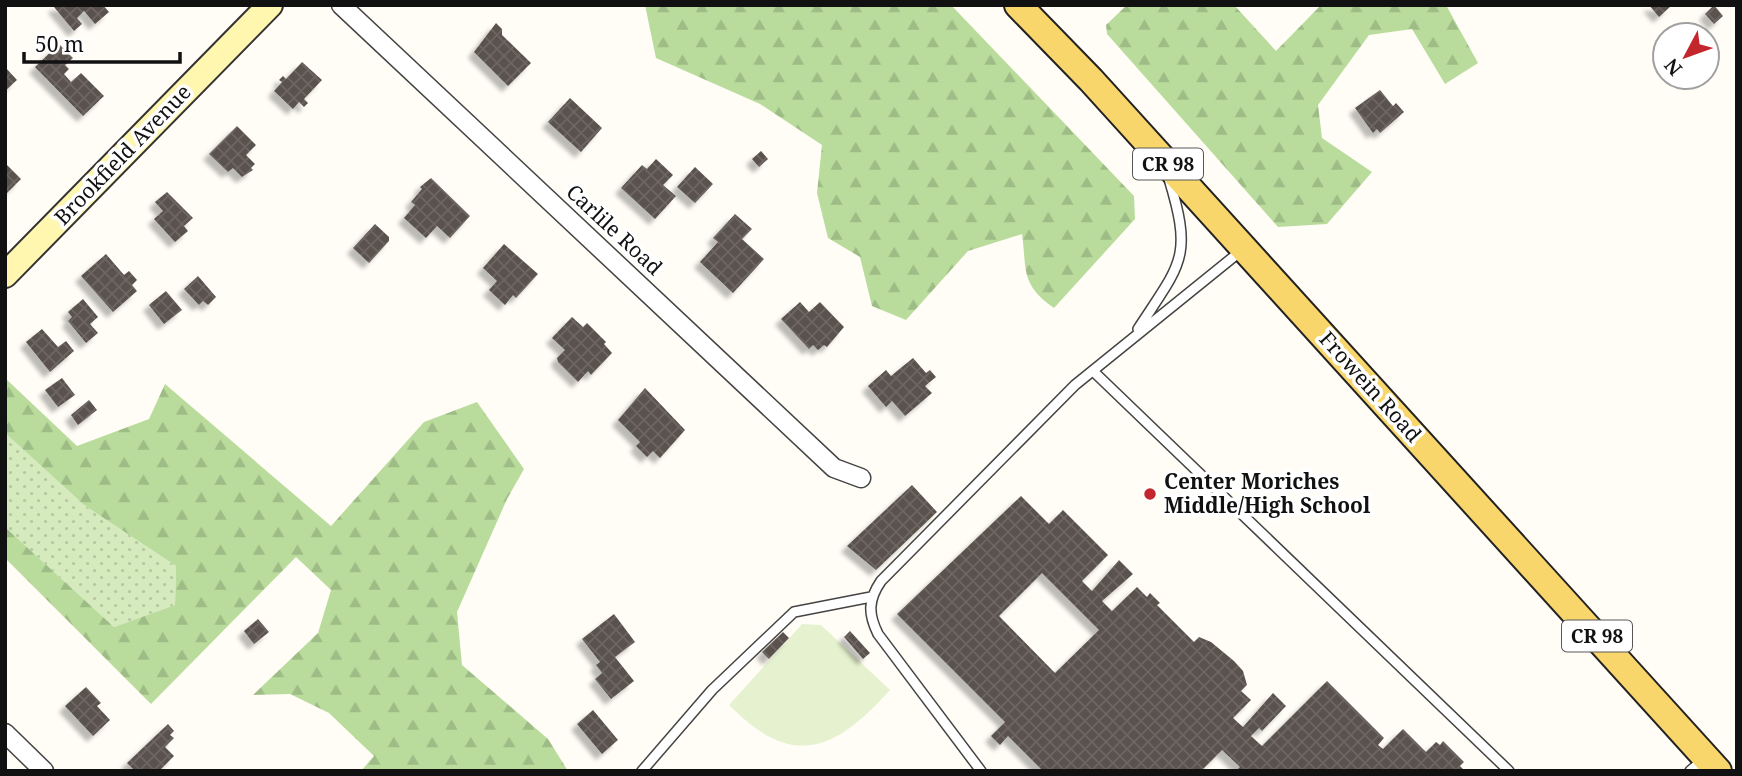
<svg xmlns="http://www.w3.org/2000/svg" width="1742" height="776" font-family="'Noto Serif',serif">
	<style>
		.grass { fill: url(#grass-dots) }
		.forest { fill: url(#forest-firs) }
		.pitch { fill: #e6f2cf }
		.building { fill: url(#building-cross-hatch); fill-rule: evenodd; filter: url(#shadow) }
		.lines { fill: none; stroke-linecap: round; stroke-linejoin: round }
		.service-casing { stroke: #444; stroke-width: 12 }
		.minor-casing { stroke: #444; stroke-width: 21 }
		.secondary-casing { stroke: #333; stroke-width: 28 }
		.primary-casing { stroke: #222; stroke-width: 30 }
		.service { stroke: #fff; stroke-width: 9 }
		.minor { stroke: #fff; stroke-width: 18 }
		.secondary { stroke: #fff6b0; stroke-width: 24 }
		.primary { stroke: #f9d66b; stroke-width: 26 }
		.poi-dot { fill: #c4262e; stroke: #fff; stroke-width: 2.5 }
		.labels { text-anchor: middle; stroke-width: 7; stroke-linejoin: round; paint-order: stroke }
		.shield { fill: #fff; stroke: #585858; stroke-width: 2 }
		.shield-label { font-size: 19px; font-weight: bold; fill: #111 }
		.street-label { font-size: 21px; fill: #111; stroke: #fff }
		.poi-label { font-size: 21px; font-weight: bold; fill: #111; stroke: #fff; text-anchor: start }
	</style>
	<defs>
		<pattern id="grass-dots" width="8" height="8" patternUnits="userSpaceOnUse" patternTransform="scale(1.75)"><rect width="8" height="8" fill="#d5ebbd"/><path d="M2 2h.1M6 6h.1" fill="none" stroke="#b6c8a1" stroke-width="1.8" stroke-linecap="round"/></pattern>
		<pattern id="forest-firs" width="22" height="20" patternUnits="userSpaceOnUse" patternTransform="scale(1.75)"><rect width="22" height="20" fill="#b9dc9c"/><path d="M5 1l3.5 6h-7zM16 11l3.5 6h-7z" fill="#9ebc85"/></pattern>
		<pattern id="building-cross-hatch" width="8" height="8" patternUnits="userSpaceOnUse" patternTransform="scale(1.75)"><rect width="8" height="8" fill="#5a524d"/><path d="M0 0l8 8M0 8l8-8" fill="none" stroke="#6d6662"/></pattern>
		<filter id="shadow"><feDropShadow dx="-6" dy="6" stdDeviation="2" flood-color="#0004"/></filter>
	</defs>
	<rect width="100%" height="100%" fill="#fffdf5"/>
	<path class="grass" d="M5,433L84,505L176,566L175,605L114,627L5,527Z"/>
	<path class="forest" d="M645,5H951L1134,196L1135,219L1054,308C1020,284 1027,270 1022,234L968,251L906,320L872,306L860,257L828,238L817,193L822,145L760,104L656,58Z
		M1127,5H1234L1276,51L1321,5H1446L1478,63L1445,84L1412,29L1369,35L1318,105L1322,138L1372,172L1327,224L1278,227L1107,34L1106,25Z
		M5,378L77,446L149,419L165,384L331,526L424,422L477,402L524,469L507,499L457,612L462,665L548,739L568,771H361L374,756L329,713L290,694L253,695L318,633L331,590L296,557L151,704L5,558V527L114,627L175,605L176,566L84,505L5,433Z"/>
	<path class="pitch" d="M802,624L821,625L890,690C835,751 793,770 729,705Z"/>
	<path class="building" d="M56,5H103L109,12L95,24L84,11L77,18L82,24L74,31L54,7Z
		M1649,5H1672L1659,17Z
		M1714,5L1723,16L1714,24L1705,14Z
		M496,23L502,29V35L531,63L508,86L474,52Z
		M59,44L73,58L65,65L69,69L64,74L71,82L81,73L104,96L83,116L35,67Z
		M302,62L322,80L304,99L308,103L304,107L299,102L293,109L274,91L282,82L279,80L283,76L286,79Z
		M5,67L17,80L5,91Z
		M1380,90L1393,106L1396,103L1404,112L1380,133L1377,129L1373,133L1355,108Z
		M570,98L602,128L581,152L548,122Z
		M237,126L256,145L246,155L255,164L251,168L253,170L242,177L233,168L228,172L209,154Z
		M761,151L768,159L759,167L752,159Z
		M656,159L673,175L663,185L676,196L655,219L621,188L642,165L647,169Z
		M5,163L21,179L5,195Z
		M695,167L713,184L695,203L677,187Z
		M431,178L470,216L450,238L437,226L426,238L404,218L415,205L411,202L422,189L420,187Z
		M167,192L193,218L184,226L188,231L175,242L154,219L163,211L155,202Z
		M735,214L752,229L742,239L764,259L733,293L700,262L718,242L713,238Z
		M375,224L389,237V241L369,263L353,248Z
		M504,244L538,274L516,298L513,295L505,305L489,290L497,281L483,268Z
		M106,254L124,275L129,271L137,280L132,285L137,291L113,312L81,276Z
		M198,276L216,297L208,305L203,301L199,305L184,289Z
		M166,291L182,310L164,324L149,305Z
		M83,299L98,317L90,324L98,333L86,343L68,321L72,317L68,312Z
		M800,302L809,312L820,302L844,327L827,347L824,345L818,350L813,345L809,349L781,319Z
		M572,317L583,327L587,323L606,342L604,344L612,353L591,375L588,371L578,382L558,362L557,358L565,350L552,338Z
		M42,329L58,347L66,341L74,351L50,372L26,342Z
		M913,358L926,373L930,370L936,377L925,386L932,393L905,416L892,401L886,407L868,386L886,370L891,376Z
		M62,378L75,395L58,407L45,390Z
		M645,388L685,430L660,458L653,451L647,457L636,446L640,442L618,420Z
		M89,400L97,410L78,425L71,415Z
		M912,485L937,512L876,570L847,546Z
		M1021,496L1049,524L1063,510L1108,555L1082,581L1092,591L1119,560L1133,574L1102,601L1112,611L1137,587L1147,597L1150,593L1160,603L1157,605L1194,642L1199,637L1211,642L1234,661L1243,671L1247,685L1241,691L1251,700L1233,718L1243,727L1273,693L1286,706L1262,731L1259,728L1251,736L1262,746L1327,681L1384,738L1378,745L1383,749L1403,729L1426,752L1436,742L1440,745L1443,741L1464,762L1460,766L1465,771H1236L1240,767L1222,750L1201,771H1043L1008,736L1000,745L991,736L1005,722L897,614ZM1042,573L1099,630L1055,673L999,616Z
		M614,614L635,642L615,657L634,681L611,699L595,679L602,673L596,665L600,662L582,639Z
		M258,619L269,632L254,644L244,631Z
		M850,631L870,653L863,659L844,637Z
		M783,632L789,638L769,659L762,652Z
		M86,687L101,703L97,706L110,720L93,736L65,706Z
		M593,710L618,740L602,754L577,724Z
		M168,724L174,731L170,735L174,738L165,747L174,756L159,771H135L127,763Z"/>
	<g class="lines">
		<defs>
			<path id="service" d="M1138,329C1181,263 1193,258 1169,179
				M1093,371L1509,771
				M642,771L712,690L794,612L871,597
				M981,771L878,634C868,614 868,600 881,581L1075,385L1242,250
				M1690,771L1705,758"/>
			<path id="minor" d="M341,5L834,468L861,478
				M5,733L44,771"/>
			<path id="secondary" d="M5,275L270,5"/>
			<path id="primary" d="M1018,5L1091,80L1718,771"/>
		</defs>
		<use href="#service" class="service-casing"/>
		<use href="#minor" class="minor-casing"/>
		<use href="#secondary" class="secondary-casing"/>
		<use href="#primary" class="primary-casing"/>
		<use href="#service" class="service"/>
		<use href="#minor" class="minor"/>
		<use href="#secondary" class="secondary"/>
		<use href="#primary" class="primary"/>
	</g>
	<circle class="poi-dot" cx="1150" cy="494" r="7"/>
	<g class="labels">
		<g class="shield">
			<rect x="1133" y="148.5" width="70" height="31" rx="5"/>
			<rect x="1562" y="620.5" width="70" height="31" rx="5"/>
		</g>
		<g class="shield-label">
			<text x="1168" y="171">CR 98</text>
			<text x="1597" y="643">CR 98</text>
		</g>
		<g class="street-label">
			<text transform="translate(123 155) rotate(-46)" y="7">Brookfield Avenue</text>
			<text transform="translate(614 230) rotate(43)" y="7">Carlile Road</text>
			<text transform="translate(1370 387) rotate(48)" y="7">Frowein Road</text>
		</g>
		<g class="poi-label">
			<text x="1164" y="489">Center Moriches<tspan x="1164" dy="24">Middle/High School</tspan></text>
		</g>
	</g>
	<rect width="1742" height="776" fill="none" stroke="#111111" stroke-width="14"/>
	<g transform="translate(1686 56) rotate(229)"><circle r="33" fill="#ffffff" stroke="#a0a0a0" stroke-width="2"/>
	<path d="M0-5L12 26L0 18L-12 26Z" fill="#c4262e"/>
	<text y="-10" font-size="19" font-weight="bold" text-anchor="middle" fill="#111111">N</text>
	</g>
	<path d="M24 52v10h156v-10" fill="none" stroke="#111111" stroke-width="3.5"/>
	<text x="35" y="52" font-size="21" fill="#111111" stroke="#ffffff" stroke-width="5" paint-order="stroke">50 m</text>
</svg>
